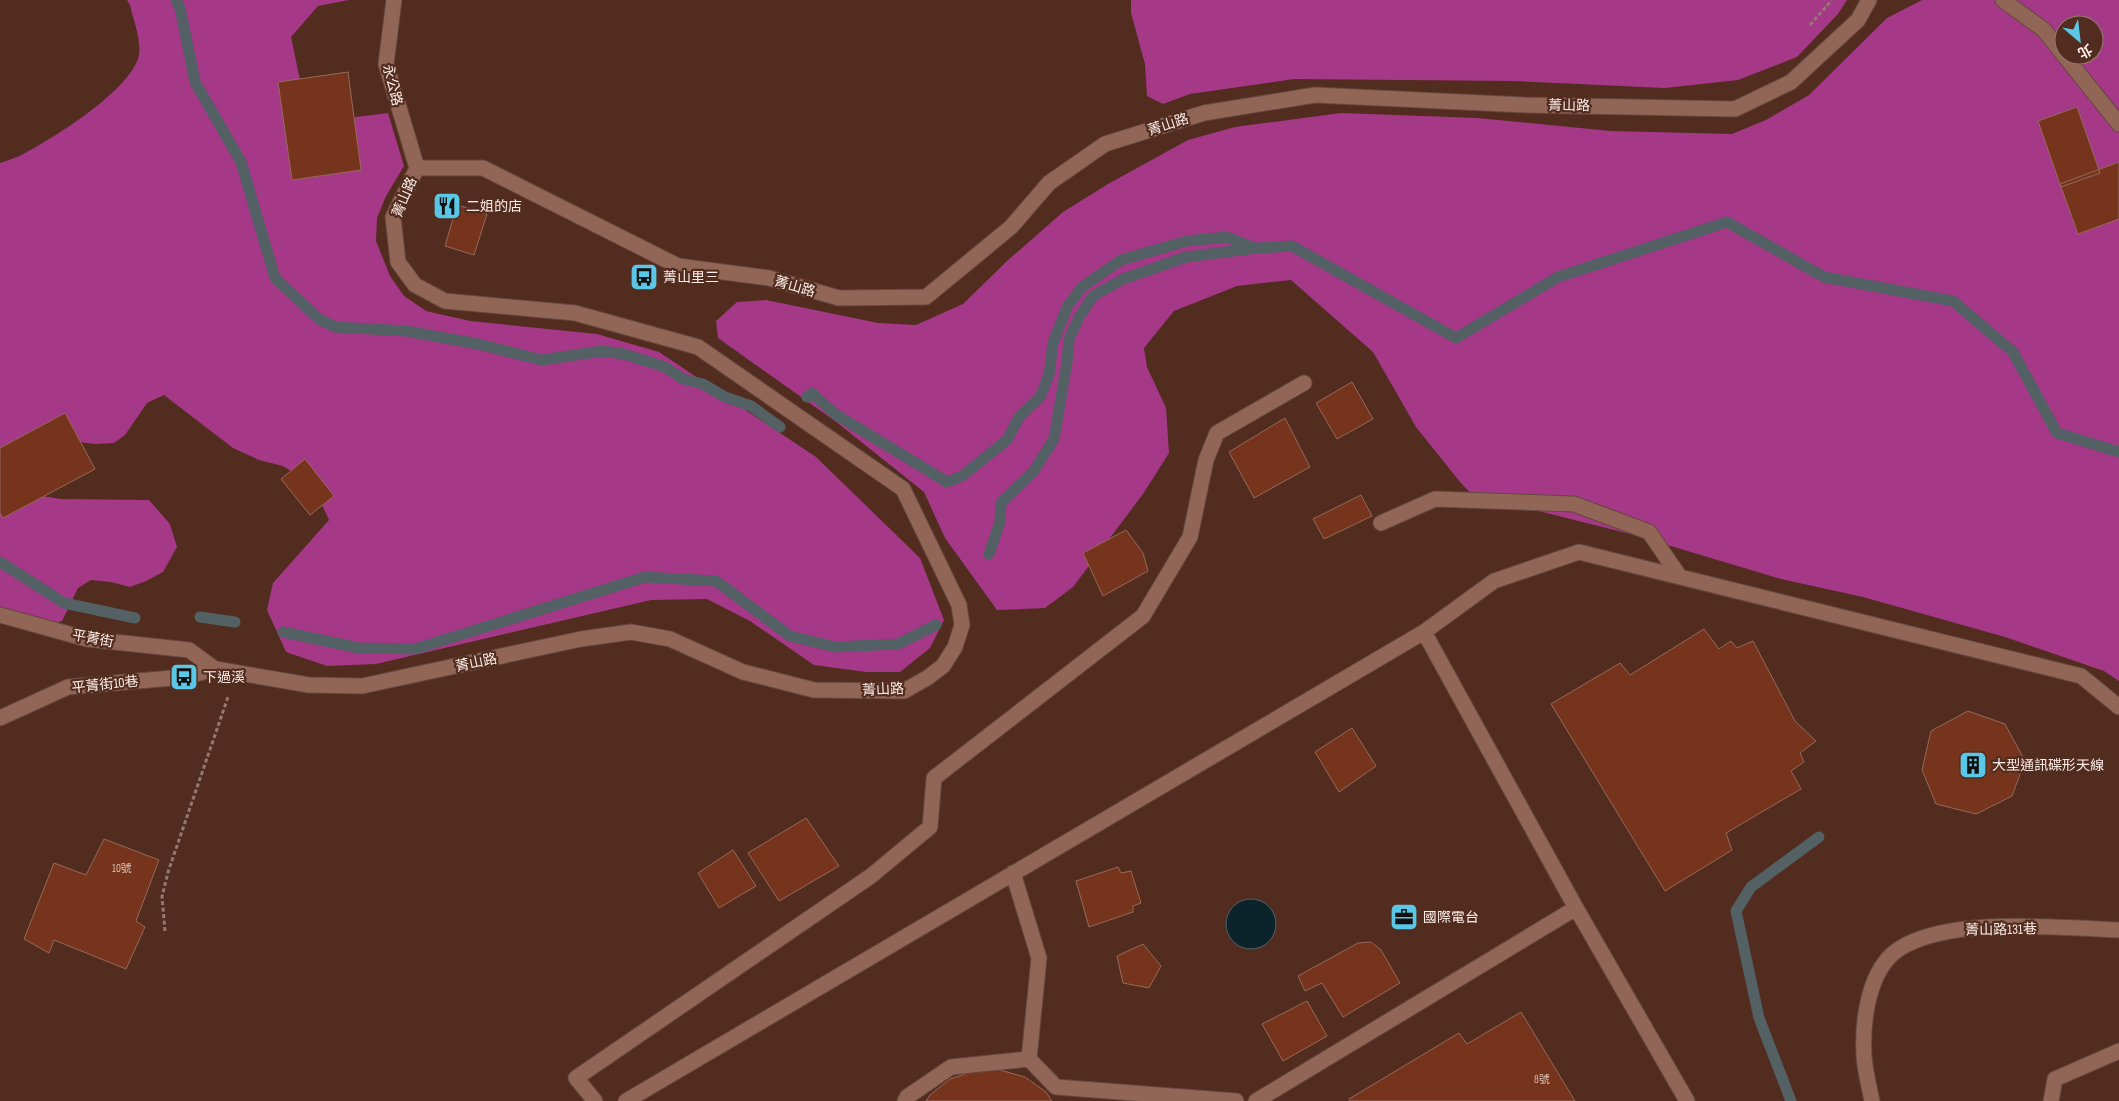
<svg xmlns="http://www.w3.org/2000/svg" width="2119" height="1101" font-family="'Sofia Sans Condensed','Noto Sans TC',sans-serif">
	<style>
		.forest { fill: #a53988; fill-rule: evenodd }
		.water { fill: #0b242c; stroke: #536064 }
		.lines { fill: none; stroke-linecap: round; stroke-linejoin: round }
		.stream { stroke: #536064; stroke-width: 11 }
		.building { fill: #77341c; stroke: #956a5b }
		.minor-casing { stroke: #66473d; stroke-width: 17 }
		.path { stroke: #95786e; stroke-width: 3; stroke-dasharray: 4 2.5; stroke-linecap: butt }
		.minor { stroke: #916657; stroke-width: 15 }
		.labels { text-anchor: middle; stroke-width: 4.5; stroke-linejoin: round; paint-order: stroke }
		.number-label { font-size: 11px; fill: #dbbfb4 }
		.street-label { font-size: 14px; fill: #fcede7; stroke: #522c1f }
		.poi-label { font-size: 14px; fill: #fcede7; stroke: #522c1f; text-anchor: start }
	</style>
	<rect width="100%" height="100%" fill="#522c1f"/>
	<path class="forest" d="M127,0H349L318,6L291,37L309,123L388,113L404,166L386,196L377,218L376,241L390,276L404,296L426,311L470,321L597,334L659,352L816,457L920,558L944,620L930,648L900,672H866L814,665L750,621L707,599L651,600L376,664L327,666L286,652L267,610L273,583L329,520L318,496L308,482L283,466L259,460L233,448L164,395L147,403L125,435L114,443L95,444L48,438L0,458V163C8,160 17,158 25,153C54,138 135,87 139,54C141,39 133,19 130,5Z
		M1131,0H1847L1838,14L1797,57L1738,80L1665,88L1515,81L1294,79L1190,94L1163,104L1147,96L1145,64L1131,13Z
		M1922,0H2119V681L2104,671L2005,637L1863,597L1781,579L1634,535L1535,510L1481,504L1460,482L1416,427L1373,352L1291,280L1237,286L1174,311L1144,348L1147,367L1166,408L1169,453L1143,494L1073,587L1045,608L997,610L945,538L924,492L835,421L718,338L716,321L737,302L766,300L878,323L916,325L963,304L1007,261L1063,212L1108,184L1188,140L1235,127L1341,113L1477,118L1611,131L1732,134L1766,120L1809,95L1887,18ZM2064,25H2094V55H2064Z
		M0,475L16,492L61,499L149,500L170,524L177,547L163,572L146,581L130,587L111,582L91,580L78,588L62,621L52,624L0,613Z"/>
	<path class="water" d="M1226 924a25 25 0 1 1 50 0a25 25 0 1 1-50 0Z"/>
	<g class="lines">
		<path class="stream" d="M176,0L180,8L195,82L241,162L275,278L319,319L335,327L406,331L478,344L542,360L602,351L624,354L665,367L683,379L703,384L725,397L751,406L780,427
			M807,397L812,393L835,414L947,482L962,476L1007,440L1019,417L1040,397L1049,375L1053,343L1067,307L1082,287L1121,260L1187,241L1227,237L1255,248
			M989,554L1000,522L1001,503L1033,472L1054,439L1067,362L1069,339L1079,317L1093,296L1123,279L1186,257L1257,248L1292,246L1456,338L1558,277L1727,222L1824,277L1953,301L2013,352L2057,433L2119,452
			M0,562L64,603L135,618
			M200,617L235,622
			M283,632L359,648L415,649L645,577L716,581L790,636L835,647L898,644L936,625
			M1791,1101L1759,1018L1736,911L1751,887L1819,837"/>
	</g>
	<path class="building" d="M348,72L361,170L292,180L278,82Z
		M2077,107L2100,173L2061,187L2038,121Z
		M2119,162V219L2078,234L2060,184Z
		M457,205L487,214L474,255L445,246Z
		M1352,382L1373,419L1337,439L1316,403Z
		M65,413L95,469L3,518L0,513V448Z
		M1285,418L1310,467L1254,498L1229,452Z
		M305,459L334,496L310,515L281,479Z
		M1361,495L1372,516L1324,539L1313,519Z
		M1126,530L1143,553L1148,571L1103,596L1083,553Z
		M1704,629L1719,649L1731,641L1737,648L1753,641L1795,721L1816,741L1800,753L1804,762L1791,771L1801,789L1726,833L1732,850L1665,891L1551,704L1620,663L1630,675Z
		M1968,711L2005,724L2025,761L2012,796L1976,814L1936,804L1922,770L1931,731Z
		M1352,728L1376,766L1339,792L1315,752Z
		M806,818L839,866L779,901L748,853Z
		M104,839L159,860L136,921L145,927L126,969L54,940L49,953L24,939L54,863L86,875Z
		M733,850L756,886L719,908L698,873Z
		M1118,867L1121,873L1131,871L1141,903L1133,906V912L1089,927L1076,881Z
		M1371,942L1381,950L1400,983L1343,1017L1322,983L1305,991L1298,976L1358,943Z
		M1143,944L1161,966L1149,988L1123,983L1117,956Z
		M1307,1001L1327,1036L1283,1061L1262,1024Z
		M1521,1012L1575,1101H1350L1349,1099L1459,1033L1467,1044Z
		M1000,1070L1025,1077L1046,1092L1052,1101H926L930,1095L950,1079L974,1071Z"/>
	<g class="lines">
		<defs>
			<path id="minor" d="M394,0L386,64L417,168
				M2003,0L2044,30L2064,55
				M2064,55L2119,124
				M417,168H483L678,266L769,278L839,298L926,297L1011,227L1049,183L1105,144L1204,113L1315,95L1525,105L1735,109L1791,82L1858,20L1869,0
				M1381,523L1435,499L1574,504L1649,532L1680,577
				M0,615L87,639L189,650L215,669L309,685L362,686L581,639L631,632L670,639L743,672L814,690L904,691L927,678L943,666L955,647L962,625L959,605L903,489L698,347L575,313L445,301L415,285L398,262L393,217L417,168
				M0,718L68,687L184,677L215,669
				M1013,873L1039,958L1029,1059L1056,1087L1236,1101
				M595,1101L576,1078L871,876L930,827L934,778L1143,616L1190,537L1206,460L1217,433L1304,383
				M626,1101L1424,632
				M905,1101L907,1097L951,1067L1029,1059
				M1256,1101L1576,908
				M1687,1101L1576,908L1424,632L1494,581L1579,552L2081,676L2119,707
				M1872,1101C1869,1086 1865,1071 1864,1056C1862,1022 1868,969 1899,949C1950,916 2059,928 2119,930
				M2051,1101L2055,1079L2119,1051"/>
		</defs>
		<use href="#minor" class="minor-casing"/>
		<path class="path" d="M1810,25L1832,0
			M165,931L162,897L168,872L228,697"/>
		<use href="#minor" class="minor"/>
	</g>
	<defs>
		<symbol id="restaurant-square" viewBox="-11 -11 22 22"><rect x="-9" y="-9" width="18" height="18" rx="4" fill="#5bc7e7" stroke="#522c1f"/><path d="M-5-6h1v4h1v-4h1v4h1v-4h1v5L-1.5 .5V6h-2V.5L-5-1ZM5-6V6H3V1.5H1.5Q1.5-4 5-6Z" fill="#111"/></symbol>
		<symbol id="bus-square" viewBox="-11 -11 22 22"><rect x="-9" y="-9" width="18" height="18" rx="4" fill="#5bc7e7" stroke="#522c1f"/><path d="M-5-6H5V4H4V6H2V4H-2V6H-4V4H-5ZM-3.5-4V0h7V-4ZM-3.5 1.2v1.5H-2V1.2ZM2 1.2v1.5H3.5V1.2Z" fill="#111"/></symbol>
		<symbol id="building-square" viewBox="-11 -11 22 22"><rect x="-9" y="-9" width="18" height="18" rx="4" fill="#5bc7e7" stroke="#522c1f"/><path d="M-4-6H4V6H1V3H-1V6H-4ZM-2.5-4.3h1.7v1.8h-1.7ZM.8-4.3h1.7v1.8H.8ZM-2.5-1h1.7V.8h-1.7ZM.8-1h1.7V.8H.8Z" fill="#111"/></symbol>
		<symbol id="office-square" viewBox="-11 -11 22 22"><rect x="-9" y="-9" width="18" height="18" rx="4" fill="#5bc7e7" stroke="#522c1f"/><path d="M-6-3h4V-5.5h4V-3h4V5H-6ZM-1-4.5V-3h2v-1.5ZM-6 0V1H6V0Z" fill="#111"/></symbol>
	</defs>
	<g fill-rule="evenodd">
		<use href="#restaurant-square" x="431" y="190" width="32" height="32"/>
		<use href="#bus-square" x="628" y="261" width="32" height="32"/>
		<use href="#bus-square" x="168" y="661" width="32" height="32"/>
		<use href="#building-square" x="1957" y="749" width="32" height="32"/>
		<use href="#office-square" x="1388" y="901" width="32" height="32"/>
	</g>
	<g class="labels">
		<g class="number-label">
			<text x="122" y="872">10號</text>
			<text x="1542" y="1083">8號</text>
		</g>
		<g class="street-label">
			<text transform="translate(393 85) rotate(76)" y="5">永公路</text>
			<text transform="translate(1569 105) rotate(1)" y="5">菁山路</text>
			<text transform="translate(1168 124) rotate(-18)" y="5">菁山路</text>
			<text transform="translate(404 197) rotate(-67)" y="5">菁山路</text>
			<text transform="translate(795 286) rotate(16)" y="5">菁山路</text>
			<text transform="translate(93 638) rotate(10)" y="5">平菁街</text>
			<text transform="translate(476 662) rotate(-12)" y="5">菁山路</text>
			<text transform="translate(105 684) rotate(-6)" y="5">平菁街10巷</text>
			<text transform="translate(883 689) rotate(-3)" y="5">菁山路</text>
			<text transform="translate(2001 929) rotate(-1)" y="5">菁山路131巷</text>
		</g>
		<g class="poi-label">
			<text x="466" y="211">二姐的店</text>
			<text x="663" y="282">菁山里三</text>
			<text x="203" y="682">下過溪</text>
			<text x="1992" y="770">大型通訊碟形天線</text>
			<text x="1423" y="922">國際電台</text>
		</g>
	</g>
	<g transform="translate(2079 40) rotate(152)"><circle r="24" fill="#522c1f" stroke="#96796f"/>
	<path d="M0-4L9 19L0 12L-9 19Z" fill="#5bc7e7"/>
	<text y="-8" font-size="14" font-weight="bold" text-anchor="middle" fill="#fcede7">北</text>
	</g>
</svg>
